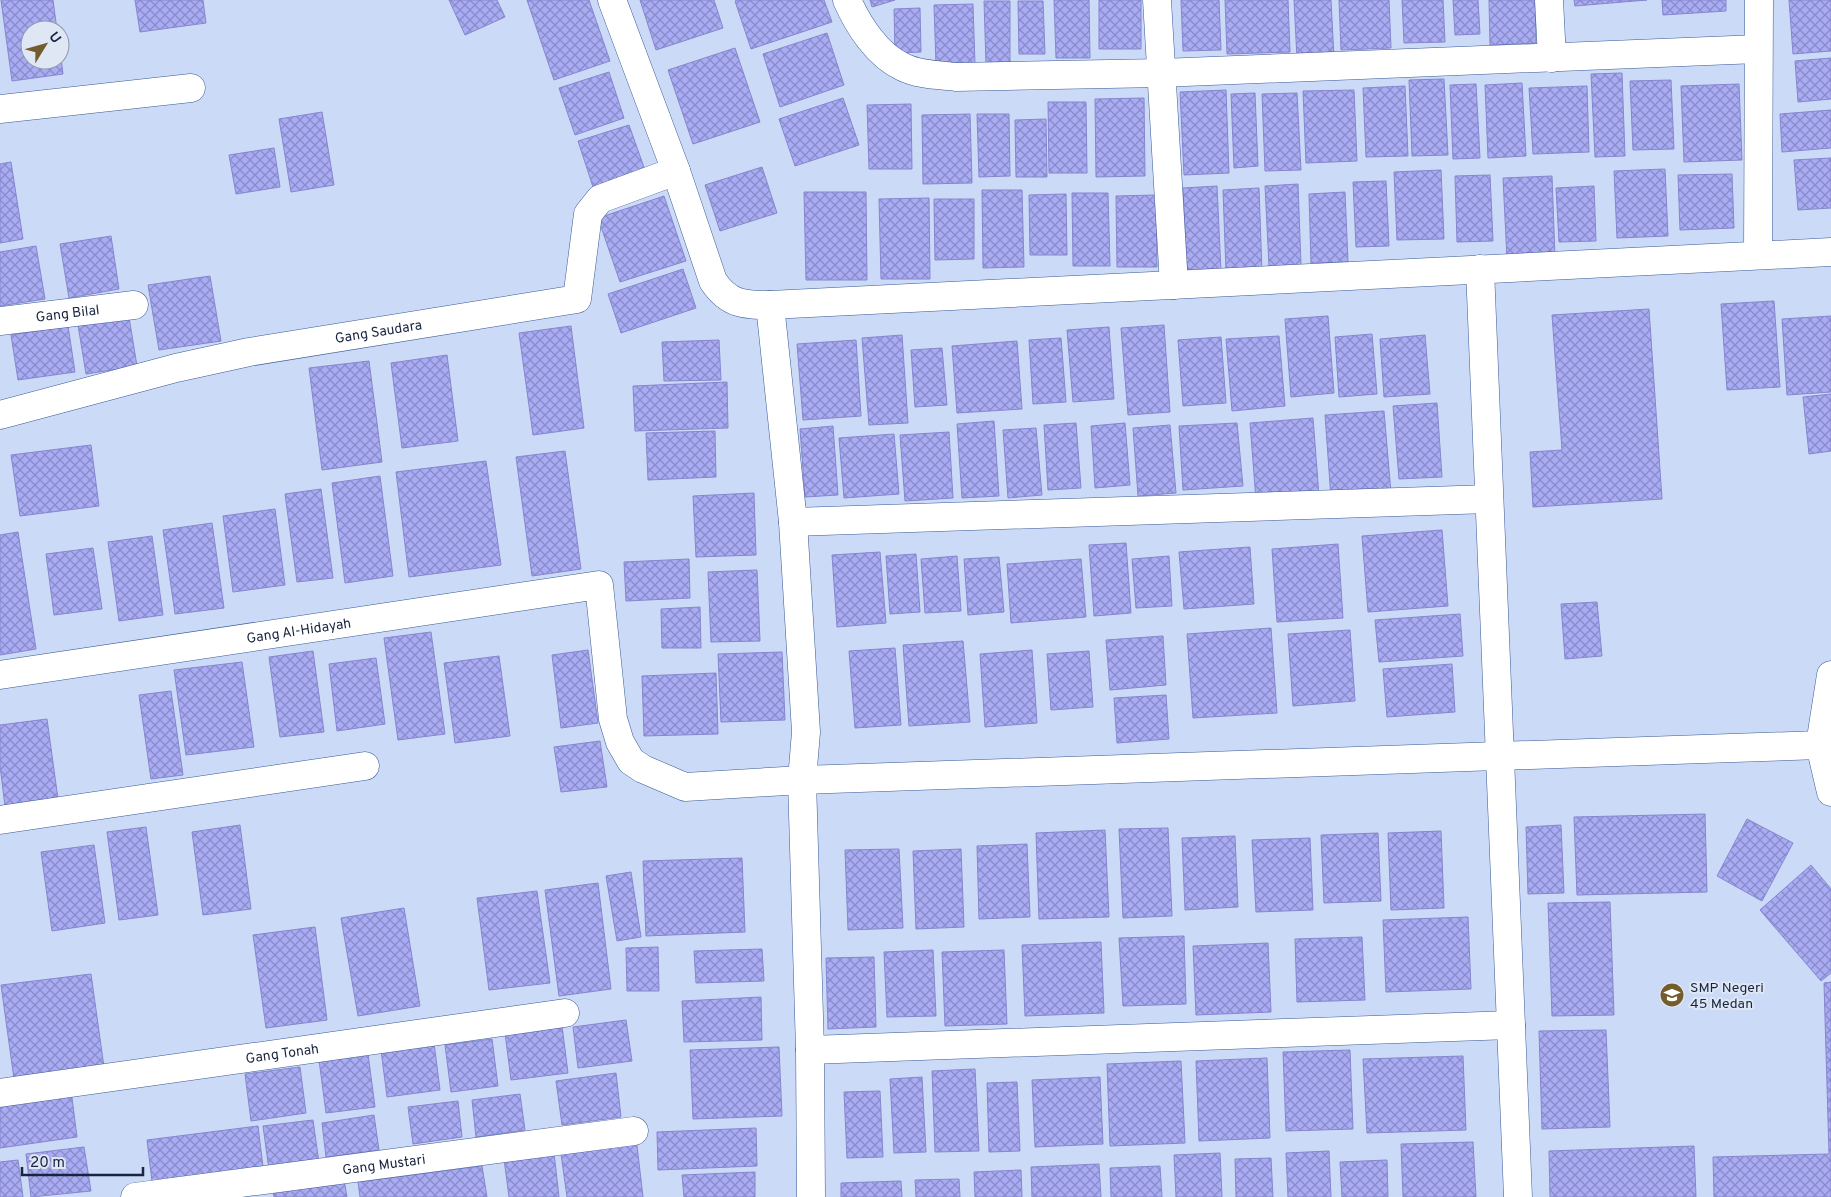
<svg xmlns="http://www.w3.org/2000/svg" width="1831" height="1197" font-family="Overpass,sans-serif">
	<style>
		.building { fill: url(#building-cross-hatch); stroke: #8686ce }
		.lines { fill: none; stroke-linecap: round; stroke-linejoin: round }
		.minor-casing { stroke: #3a5996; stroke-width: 29 }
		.tertiary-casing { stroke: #3a5996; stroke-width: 29 }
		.minor { stroke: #fff; stroke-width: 28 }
		.tertiary { stroke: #fff; stroke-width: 28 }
		.labels { text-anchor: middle; stroke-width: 4; stroke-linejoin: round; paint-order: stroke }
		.street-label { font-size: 14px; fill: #182540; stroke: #dfe7f5 }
		.poi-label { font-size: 14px; fill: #182540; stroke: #dfe7f5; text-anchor: start }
	</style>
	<defs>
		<pattern id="building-cross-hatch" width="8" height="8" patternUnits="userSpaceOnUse" patternTransform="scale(1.25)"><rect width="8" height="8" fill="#a9abf4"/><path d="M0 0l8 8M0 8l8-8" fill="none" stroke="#898bc7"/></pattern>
	</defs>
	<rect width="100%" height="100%" fill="#cbdaf7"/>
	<path class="building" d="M1,0H53L57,30H30V60H60V49L63,74L12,81Z
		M135,0H203L206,23L140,32Z
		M449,0H497L505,17L465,35Z
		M527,0H589L610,61L554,80Z
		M640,0H714L723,28L656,50Z
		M737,0H824L832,22L751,49L735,1Z
		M870,0H895L872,7Z
		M1054,0H1089L1090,58H1056Z
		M1099,0H1141V49H1099Z
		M1181,0H1219L1221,50L1183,51Z
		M1225,0H1288L1290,52L1227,54Z
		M1294,0H1331L1334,58L1297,59Z
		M1339,0H1389L1391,48L1341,50Z
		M1402,0H1443L1445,42L1404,43Z
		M1453,0H1478L1480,34L1455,35Z
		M1489,0H1535L1536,43L1490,45Z
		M1574,0H1647L1575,6Z
		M1662,0H1726V11L1663,15Z
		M1789,0H1831V51L1793,54Z
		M984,1H1010V65H986Z
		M1018,1H1043L1045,54H1019Z
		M973,4L975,65L936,66L934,5Z
		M920,8L921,52L895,53L894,9Z
		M827,33L844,85L780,107L763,54Z
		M735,48L760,122L693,144L668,70Z
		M1831,58V99L1798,102L1795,61Z
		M609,72L624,118L575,135L559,88Z
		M1622,73L1625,156L1595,157L1591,74Z
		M1444,79L1448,155L1412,156L1409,80Z
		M1671,80L1674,149L1633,150L1630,81Z
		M1522,83L1526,156L1488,158L1485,85Z
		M1476,84L1480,158L1453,159L1450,85Z
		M1739,84L1742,160L1684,162L1681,86Z
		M1405,86L1408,156L1366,157L1363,88Z
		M1587,86L1589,152L1533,154L1529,88Z
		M1226,90L1229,173L1184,175L1180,92Z
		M1354,90L1357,161L1306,163L1303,91Z
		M1255,93L1258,166L1234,168L1231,94Z
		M1297,93L1301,170L1265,171L1262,94Z
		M843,98L859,145L795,166L779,119Z
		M1144,98L1145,176L1096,177L1095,99Z
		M1048,102H1086L1087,173H1049Z
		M911,104L912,169H869L867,105Z
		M1831,110V148L1782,152L1780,114Z
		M322,112L334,185L291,192L279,119Z
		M970,114L972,183L923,184L922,115Z
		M977,114H1009L1010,176L979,177Z
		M1046,119L1047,177H1016L1015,120Z
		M629,125L646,173L594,190L578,141Z
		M274,148L280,187L236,194L229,155Z
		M1831,158V208L1798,210L1794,160Z
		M11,162L23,239L0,243V164Z
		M762,167L777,213L720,231L705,185Z
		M1665,169L1668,236L1617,238L1614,171Z
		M1441,170L1444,239L1397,240L1394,172Z
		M1732,174L1734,228L1680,230L1678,175Z
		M1490,175L1493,241L1457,242L1455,176Z
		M1552,176L1555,257L1507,259L1503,178Z
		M1386,181L1389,246L1356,247L1353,182Z
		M1298,184L1301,265L1269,266L1265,186Z
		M1217,186L1221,271L1187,272L1183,188Z
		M1594,186L1596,241L1559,242L1556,188Z
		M1259,188L1262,272H1226L1223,190Z
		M982,190H1022L1024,267L983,268Z
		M804,192H866L867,280H806Z
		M1345,192L1348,262L1311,263L1309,194Z
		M1072,193H1108L1110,266H1073Z
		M1066,194L1067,255H1030L1029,195Z
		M1156,195L1157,267H1117L1116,196Z
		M664,196L686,261L620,282L598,218Z
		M929,198L930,279H881L879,199Z
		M934,199H974V259L935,260Z
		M111,236L119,289L69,298L60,244Z
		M36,246L45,299L0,306V252Z
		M683,269L696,308L621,333L608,294Z
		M210,276L221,341L159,350L148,285Z
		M1774,301L1780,387L1727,390L1721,304Z
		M1649,309L1662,499L1533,507L1530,452L1562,450L1552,315Z
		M128,311L137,366L86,374L77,319Z
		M1328,316L1334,393L1291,397L1285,319Z
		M1831,316V392L1787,395L1782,319Z
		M1164,325L1170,412L1128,415L1121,328Z
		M68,326L75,372L18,380L11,335Z
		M571,326L584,428L533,435L519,333Z
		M1109,327L1114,399L1073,402L1067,330Z
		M1372,334L1377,394L1339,397L1335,337Z
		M902,335L908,423L869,425L862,338Z
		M1425,335L1430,394L1384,397L1380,339Z
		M1279,336L1285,406L1232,411L1226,339Z
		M1221,337L1226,403L1183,406L1178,340Z
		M1061,338L1066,402L1033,404L1029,340Z
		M719,340L721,380L664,381L662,342Z
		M856,340L861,416L803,420L797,344Z
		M1017,341L1022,409L957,413L952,346Z
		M942,348L947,405L915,407L911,350Z
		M447,355L458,441L402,448L391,363Z
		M369,361L382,462L322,470L309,368Z
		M727,382L728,428L635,431L633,386Z
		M1831,394V451L1809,454L1803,397Z
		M1437,403L1442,477L1399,479L1393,406Z
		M1384,411L1391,493L1331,498L1325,415Z
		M1313,418L1319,496L1256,500L1250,423Z
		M994,421L999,496L962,498L957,424Z
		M1076,423L1081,488L1048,490L1044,425Z
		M1125,423L1130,485L1095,488L1091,426Z
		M1237,423L1243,486L1183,490L1179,426Z
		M1170,425L1176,493L1138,496L1133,428Z
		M833,426L838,495L805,497L800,429Z
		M1036,428L1042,495L1008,498L1003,430Z
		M715,431L716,477L648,480L646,433Z
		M949,432L953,498L905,501L900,435Z
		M894,434L899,494L844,498L839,438Z
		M91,445L99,506L20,516L11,455Z
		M565,451L581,569L532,576L516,457Z
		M486,461L501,565L409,577L396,472Z
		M380,476L393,576L345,583L332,483Z
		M321,489L333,578L297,582L285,494Z
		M754,493L756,555L696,557L693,496Z
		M275,509L285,585L233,592L223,516Z
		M212,523L224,608L175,614L163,530Z
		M1442,530L1448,606L1368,612L1362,536Z
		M18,532L36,649L0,655V535Z
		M152,536L163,615L119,621L108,542Z
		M1126,543L1131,613L1094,616L1089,545Z
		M1338,544L1343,618L1277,622L1272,549Z
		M1250,547L1254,604L1184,609L1179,552Z
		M93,548L102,609L54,615L46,554Z
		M880,552L886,623L837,627L832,555Z
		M916,554L920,612L890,614L886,556Z
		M957,556L961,611L925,613L921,559Z
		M1169,556L1172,606L1136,608L1132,559Z
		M999,557L1004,612L968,615L964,559Z
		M689,559L690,598L626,601L624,562Z
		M1081,559L1086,617L1011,623L1007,564Z
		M757,570L760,641L711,642L708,572Z
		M1597,602L1602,656L1565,659L1561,604Z
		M700,607L701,648H662L661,609Z
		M1460,614L1463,656L1379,662L1375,620Z
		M1271,628L1277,713L1193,718L1187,634Z
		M1350,630L1355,701L1293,706L1288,634Z
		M431,632L445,734L398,740L384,638Z
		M1163,636L1166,685L1110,690L1106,640Z
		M963,641L970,722L909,726L903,645Z
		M895,648L901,725L855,728L849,651Z
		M588,650L598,723L561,728L552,655Z
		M1032,650L1037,723L985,727L980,654Z
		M313,651L324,732L280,737L269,657Z
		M1089,651L1093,707L1051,710L1047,654Z
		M782,652L785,720L721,722L718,654Z
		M499,656L510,736L455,743L444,663Z
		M376,658L385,724L337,731L329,664Z
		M242,662L254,747L186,755L174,670Z
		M1452,664L1455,712L1387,717L1383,669Z
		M716,673L718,734L644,736L642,676Z
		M171,691L183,775L151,779L139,695Z
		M1166,695L1169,739L1117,743L1114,698Z
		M47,719L58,799L5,806L0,766V725Z
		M600,741L607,787L561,792L554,747Z
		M1705,814L1707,892L1577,895L1574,817Z
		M1747,819L1793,843L1762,901L1717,876Z
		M240,825L251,909L203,915L192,832Z
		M1561,825L1564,893L1528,894L1526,827Z
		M146,827L158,915L119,920L107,832Z
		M1168,828L1172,916L1123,918L1119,829Z
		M1105,830L1109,917L1039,919L1036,833Z
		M1441,831L1444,908L1391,910L1388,833Z
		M1378,833L1381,901L1324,903L1321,835Z
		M1235,836L1238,907L1185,910L1182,838Z
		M1310,838L1313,910L1256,912L1252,840Z
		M1027,844L1030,917L979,919L977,846Z
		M94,845L105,923L52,931L41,852Z
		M899,849L903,928L848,930L845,850Z
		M961,849L964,927L916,929L913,851Z
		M742,858L745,932L646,936L643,861Z
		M1811,865L1831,889V973L1821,981L1760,910Z
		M631,872L641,937L617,941L606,876Z
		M598,883L611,989L559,996L545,890Z
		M537,891L550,983L489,990L477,898Z
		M1610,902L1614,1015L1552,1016L1548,903Z
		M404,908L420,1006L358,1016L341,918Z
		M1468,917L1471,989L1386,992L1383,920Z
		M315,927L327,1020L266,1028L253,935Z
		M1184,936L1186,1004L1123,1006L1119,938Z
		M1362,937L1365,1000L1297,1002L1295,939Z
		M1101,942L1104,1013L1025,1016L1022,945Z
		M1268,943L1271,1012L1196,1015L1193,946Z
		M658,947L659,991H627L626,948Z
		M762,949L764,981L696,983L694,951Z
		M933,950L936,1016L887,1017L884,952Z
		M1004,950L1007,1024L945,1026L942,952Z
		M874,957L876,1027L828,1029L826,958Z
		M91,974L104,1067L14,1079L1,985Z
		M1831,982V1197H1714L1713,1157L1829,1154L1824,983Z
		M761,997L762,1040L684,1042L682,1001Z
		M626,1020L632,1061L578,1068L573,1027Z
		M562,1026L568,1073L511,1080L505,1033Z
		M1606,1030L1610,1127L1542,1129L1539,1031Z
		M492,1039L498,1086L451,1092L445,1045Z
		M434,1043L440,1090L387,1097L381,1050Z
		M779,1047L782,1116L693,1119L690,1050Z
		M1350,1050L1353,1129L1286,1131L1283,1052Z
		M368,1054L375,1107L326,1113L319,1060Z
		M1463,1056L1466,1130L1367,1133L1363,1059Z
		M1267,1058L1270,1138L1199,1141L1196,1061Z
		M1181,1061L1185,1143L1110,1146L1107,1064Z
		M300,1067L306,1113L251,1121L245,1074Z
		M975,1069L979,1151L935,1152L932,1071Z
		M616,1073L621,1117L562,1125L556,1081Z
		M922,1077L926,1152L894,1153L890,1079Z
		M1100,1077L1103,1144L1035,1147L1032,1080Z
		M1017,1082L1020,1151L989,1152L987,1083Z
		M71,1090L77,1137L0,1148V1099Z
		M880,1091L883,1157L847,1158L844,1092Z
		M520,1094L525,1130L476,1137L472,1100Z
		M458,1101L462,1137L413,1144L408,1107Z
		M374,1115L379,1150L326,1157L322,1123Z
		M313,1120L319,1163L269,1170L263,1126Z
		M258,1126L264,1175L153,1190L147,1140Z
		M756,1128L757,1166L658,1170L657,1132Z
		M636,1137L643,1197H567L560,1147Z
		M1473,1142L1476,1197H1403L1401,1144Z
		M1694,1146L1696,1197H1550L1549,1151Z
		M84,1147L91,1191L31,1197L26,1154Z
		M1329,1151L1331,1197H1288L1286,1153Z
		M554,1153L559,1197H509L504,1159Z
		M1220,1153L1222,1197H1176L1174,1155Z
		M1271,1158L1273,1197H1236L1235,1159Z
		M18,1160L23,1197H0V1162Z
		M1387,1160L1388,1197H1342L1340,1162Z
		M1099,1164L1101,1197H1032L1031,1167Z
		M482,1166L487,1197H360L358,1182Z
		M1160,1166L1162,1197H1111L1110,1168Z
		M1021,1170L1022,1197H975L974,1172Z
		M755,1172V1197H684L682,1175Z
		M343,1173L347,1197H274L272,1184Z
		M959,1179L960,1197H916L915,1180Z
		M901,1181L902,1197H841V1183Z"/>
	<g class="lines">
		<defs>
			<g id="minor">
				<path d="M612,0L676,171L713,281C729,305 745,305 770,305L1831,252"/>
				<path d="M847,0C858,25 877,55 903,67C919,75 939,75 956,77L1161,73L1758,49"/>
				<path d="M1157,0L1174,285"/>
				<path d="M1549,0L1552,58"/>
				<path d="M0,109L191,88"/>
				<path d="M1758,255L1759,0"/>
				<path d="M1480,269L1518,1197"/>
				<path d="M770,305L793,522L806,732L802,780L810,1050L811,1197"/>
				<path id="s1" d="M0,321L134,305"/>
				<path id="s2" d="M0,415L176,368L249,352L577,299L588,214L600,199L676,171"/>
				<path d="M793,522L1489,499"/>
				<path id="s3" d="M0,675L599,585L613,719L620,742L631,761L643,769L685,787L802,780L1820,745"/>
				<path d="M0,820L365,766"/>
				<path d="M810,1050L1511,1025"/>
				<path id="s4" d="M0,1093L565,1013"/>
				<path id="s5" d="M135,1197L634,1131"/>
			</g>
			<path id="tertiary" d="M1831,675L1820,745L1831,792"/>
		</defs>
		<use href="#minor" class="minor-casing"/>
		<use href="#tertiary" class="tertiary-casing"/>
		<use href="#minor" class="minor"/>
		<use href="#tertiary" class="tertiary"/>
	</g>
	<defs>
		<symbol id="school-disc" viewBox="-11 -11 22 22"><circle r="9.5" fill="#745c2d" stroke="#dfe7f5"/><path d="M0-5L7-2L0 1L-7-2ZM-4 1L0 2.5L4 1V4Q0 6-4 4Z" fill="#fff"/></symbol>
	</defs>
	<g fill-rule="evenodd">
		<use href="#school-disc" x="1658" y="981" width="28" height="28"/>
	</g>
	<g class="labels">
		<g class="street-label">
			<text dy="5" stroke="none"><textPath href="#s1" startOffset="68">Gang Bilal</textPath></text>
			<text dy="5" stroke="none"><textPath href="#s2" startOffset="388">Gang Saudara</textPath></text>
			<text dy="5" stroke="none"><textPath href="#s3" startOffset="302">Gang Al-Hidayah</textPath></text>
			<text dy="5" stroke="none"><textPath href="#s4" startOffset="285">Gang Tonah</textPath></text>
			<text dy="5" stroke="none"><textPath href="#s5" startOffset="251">Gang Mustari</textPath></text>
		</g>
		<g class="poi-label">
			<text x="1690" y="992">SMP Negeri<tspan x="1690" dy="16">45 Medan</tspan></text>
		</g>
	</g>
	<g transform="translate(45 45) rotate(53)"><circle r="24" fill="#dfe7f5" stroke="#8f99ad"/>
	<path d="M0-4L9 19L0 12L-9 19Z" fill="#745c2d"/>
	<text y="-8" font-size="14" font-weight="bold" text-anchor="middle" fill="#182540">U</text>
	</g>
	<path d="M22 1167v8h121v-8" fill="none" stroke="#182540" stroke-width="2.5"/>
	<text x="30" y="1167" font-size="15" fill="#182540" stroke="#dfe7f5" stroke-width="4" paint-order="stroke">20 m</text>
</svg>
